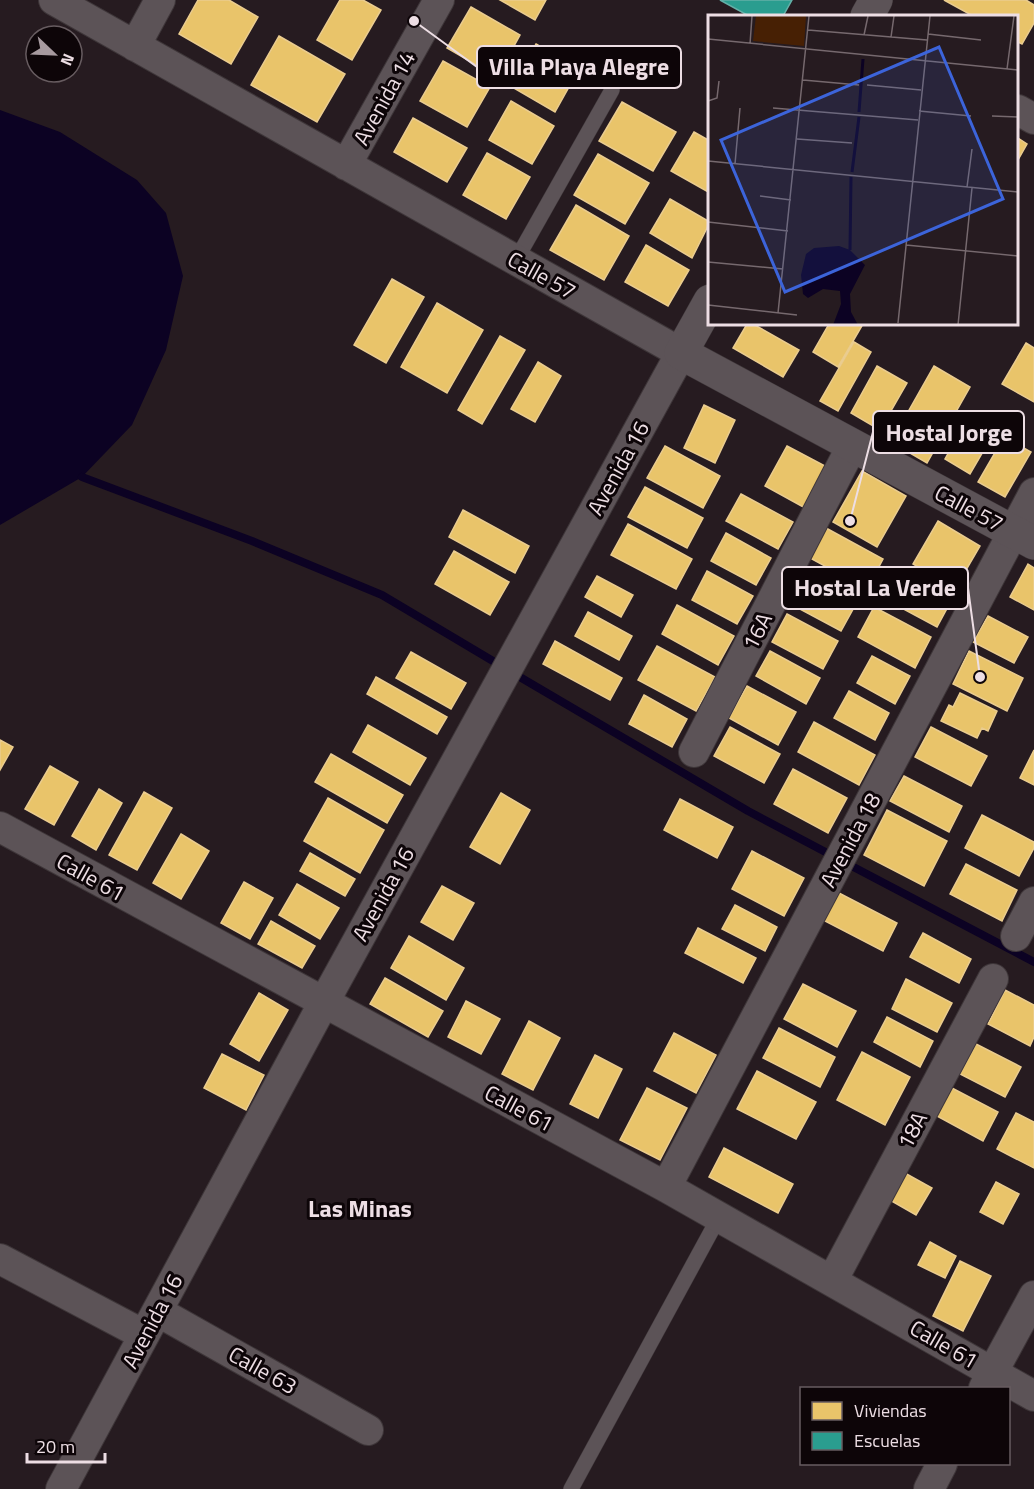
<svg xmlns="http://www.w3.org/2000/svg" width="1034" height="1489" font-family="'Titillium Web',sans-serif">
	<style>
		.water { fill: #0c0223 }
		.homes { fill: #e9c46a; stroke: #eacc8f; stroke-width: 1.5 }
		.schools { fill: #2a9d8f; stroke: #64b0a8; stroke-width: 1.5 }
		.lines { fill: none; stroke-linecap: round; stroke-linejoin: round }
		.stream { stroke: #0c0223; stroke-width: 8 }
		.lane-casing { stroke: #3e3639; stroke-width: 16 }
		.street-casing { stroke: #3e3639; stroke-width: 32 }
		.secondary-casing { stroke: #3e3639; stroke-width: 34 }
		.lane { stroke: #5c5357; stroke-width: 15 }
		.street { stroke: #5c5357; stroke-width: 30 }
		.secondary { stroke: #5c5357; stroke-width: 33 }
		.labels { text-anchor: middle; stroke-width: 6; stroke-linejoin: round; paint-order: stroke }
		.street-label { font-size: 22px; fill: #eddee4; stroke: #0d0508 }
		.neighbourhood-label { font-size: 24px; font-weight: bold; fill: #eddee4; stroke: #0d0508 }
		.inset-river { fill: none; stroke: #0c0223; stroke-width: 3 }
		.inset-road { fill: none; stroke: #76696e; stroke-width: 1.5 }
		.view { fill: #3c64da; fill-opacity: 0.15; stroke: #3c64da; stroke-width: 3 }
		.inset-edge { fill: none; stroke: #eddee4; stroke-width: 3 }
		.leader { fill: none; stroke: #eddee4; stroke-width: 2 }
		.callout-dot { fill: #eddee4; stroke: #0d0508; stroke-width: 2 }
		.callout { fill: #0d0508; stroke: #eddee4; stroke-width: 2 }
		.callout-label { font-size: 24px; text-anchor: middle; font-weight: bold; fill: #eddee4 }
	</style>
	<rect width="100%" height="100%" fill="#261b20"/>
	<path class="water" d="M0,110L60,132L137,180L166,213L183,276L166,350L132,425L82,477L0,525Z"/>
	<path class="homes" d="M198,0H229L258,17L231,64L179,34Z
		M340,0H363L381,10L352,60L317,40Z
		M500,0H546L535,20Z
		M944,0H1026L1034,5V23L1022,44L1018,42V16H973Z
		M471,7L520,35L497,77L447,48Z
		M279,36L345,74L317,122L251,85Z
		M536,44L579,69L555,112L512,87Z
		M443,61L490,87L467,127L420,101Z
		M511,101L554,126L532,164L489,140Z
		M622,102L676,132L653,171L599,141Z
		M413,118L467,148L447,182L394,152Z
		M694,132L710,141V193L671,171Z
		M1018,138L1027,144L1018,160Z
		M487,153L530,177L506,219L463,195Z
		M598,154L649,183L625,224L574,195Z
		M670,199L710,222L692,258L650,233Z
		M576,205L629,236L604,280L550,250Z
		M646,245L689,270L668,306L625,282Z
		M392,279L424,297L386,363L354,345Z
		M437,303L483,330L447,393L401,367Z
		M747,324H753L799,350L783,377L733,348Z
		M829,324H863L838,367L813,352Z
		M500,336L525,350L482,424L458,410Z
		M854,342L871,352L838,411L820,401Z
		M1026,343L1034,348V402L1002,384Z
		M538,362L561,376L535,422L511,409Z
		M877,366L907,383L880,430L851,413Z
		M934,366L970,387L927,463L891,442Z
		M704,405L735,420L715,463L684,448Z
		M972,411L998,426L970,474L945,459Z
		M1004,437L1031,452L1005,497L978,482Z
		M665,446L720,476L703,508L647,478Z
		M787,446L827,467L805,508L765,486Z
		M862,471L906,496L877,547L833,522Z
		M645,487L703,518L687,548L628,517Z
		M741,494L793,522L778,549L726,521Z
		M463,510L529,546L515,573L449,537Z
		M938,521L980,546L955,589L913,564Z
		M628,524L692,559L676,589L611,555Z
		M826,528L883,559L867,589L810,558Z
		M726,533L771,558L756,585L711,561Z
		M454,551L509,582L490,615L435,584Z
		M1028,564L1034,568V610L1010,597Z
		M707,571L753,596L737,624L692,600Z
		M895,571L951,601L937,627L881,597Z
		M597,576L633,595L621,617L585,597Z
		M812,578L857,602L841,631L796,607Z
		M677,605L734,636L718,665L662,634Z
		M874,607L931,637L915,668L858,637Z
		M588,612L632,636L619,660L575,636Z
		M787,614L838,641L823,669L772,642Z
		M988,616L1028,637L1014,663L973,642Z
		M555,641L622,678L610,700L543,664Z
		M657,646L715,677L696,711L638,680Z
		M770,651L820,678L806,704L756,676Z
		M969,651L1023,678L1007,711L953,684Z
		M411,652L466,683L451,709L396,678Z
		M872,656L910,676L895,704L857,683Z
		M376,677L447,717L437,734L367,694Z
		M747,686L796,712L778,745L729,718Z
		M849,691L889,713L875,740L834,718Z
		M960,693L997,711L988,731L982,728L977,738L941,721L949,705L953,707Z
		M644,695L687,719L672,747L629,724Z
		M814,722L875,755L859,785L798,752Z
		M368,725L426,758L410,785L353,752Z
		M730,727L780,754L764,783L714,756Z
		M931,727L987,756L971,786L915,757Z
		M0,740L13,747L0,770Z
		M1034,750V785L1020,778Z
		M331,754L403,795L387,823L315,782Z
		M50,766L78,782L54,825L25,809Z
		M793,769L847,798L828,833L774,804Z
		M904,776L962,806L949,832L890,801Z
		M99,789L122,803L96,850L72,836Z
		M144,792L172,808L137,870L109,855Z
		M501,793L530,810L500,864L470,847Z
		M328,798L384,830L360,873L304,841Z
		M680,799L733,827L717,858L664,830Z
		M887,810L947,841L924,886L864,855Z
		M982,815L1034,842V848L1019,876L965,848Z
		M181,834L209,851L181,899L153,883Z
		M752,851L804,878L784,916L732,889Z
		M310,853L355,879L345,896L300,871Z
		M966,864L1017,890L1002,921L950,894Z
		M244,882L273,898L250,939L221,923Z
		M297,884L339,908L320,939L279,915Z
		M442,886L474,903L453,940L421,922Z
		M837,892L897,923L883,951L823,920Z
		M735,905L777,927L765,951L722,929Z
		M271,921L315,946L302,968L258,944Z
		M698,928L756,958L743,983L685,953Z
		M923,933L971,959L959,983L910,957Z
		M409,936L464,968L446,1000L391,968Z
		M385,978L443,1011L428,1037L370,1004Z
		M906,979L952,1003L937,1032L892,1009Z
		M803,984L856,1011L837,1047L784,1019Z
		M1005,990L1034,1005V1037L1030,1046L988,1024Z
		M259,993L288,1010L259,1061L230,1044Z
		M466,1001L500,1019L481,1054L448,1037Z
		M887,1017L933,1041L920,1067L874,1042Z
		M529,1021L560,1038L533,1090L502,1074Z
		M779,1028L835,1057L820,1087L763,1058Z
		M674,1033L716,1055L696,1093L654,1071Z
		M976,1044L1021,1067L1005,1097L960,1074Z
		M862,1052L910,1077L885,1125L837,1100Z
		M222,1054L264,1075L246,1110L204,1088Z
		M595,1055L622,1069L598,1118L570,1104Z
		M757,1071L816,1102L796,1139L737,1109Z
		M950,1087L998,1112L983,1141L935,1115Z
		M647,1088L687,1108L660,1160L620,1140Z
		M1016,1113L1034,1122V1168L997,1149Z
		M724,1148L793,1184L778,1213L709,1177Z
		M903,1172L932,1188L916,1215L888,1199Z
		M996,1182L1019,1194L1003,1224L980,1212Z
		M930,1242L956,1256L945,1278L918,1265Z
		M960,1261L991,1276L963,1331L933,1316Z"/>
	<path class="schools" d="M720,0H792L783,16H749Z"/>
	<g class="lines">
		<path class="stream" d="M82,477L252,541L382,595L503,667
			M513,673L748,811L833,856
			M844,862L1034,962"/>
		<defs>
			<path id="lane" d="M516,260L612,90
				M571,1489L719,1217"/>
			<path id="street" d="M54,0L681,353L323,1004L61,1489
				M135,46L160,0
				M1018,110L1034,119
				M346,165L439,0
				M694,752L852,446
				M0,827L666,1187L1034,1396
				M1016,936L1034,902
				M666,1187L1034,493
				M0,1259L144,1335
				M832,1281L993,979
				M157,1311L368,1430
				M984,1388L1034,1296
				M929,1489L942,1464"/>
			<path id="secondary" d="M867,16L876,0
				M710,301L681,353L1034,543"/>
		</defs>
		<use href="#lane" class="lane-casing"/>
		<use href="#street" class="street-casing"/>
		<use href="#secondary" class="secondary-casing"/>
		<use href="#lane" class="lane"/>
		<use href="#street" class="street"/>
		<use href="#secondary" class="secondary"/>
	</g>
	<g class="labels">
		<g class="street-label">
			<text transform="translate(384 98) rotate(-61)" y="8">Avenida 14</text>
			<text transform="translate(542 275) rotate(29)" y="8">Calle 57</text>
			<text transform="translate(618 468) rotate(-61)" y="8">Avenida 16</text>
			<text transform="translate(969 508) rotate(28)" y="8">Calle 57</text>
			<text transform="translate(757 631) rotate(-63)" y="8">16A</text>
			<text transform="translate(850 840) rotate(-62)" y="8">Avenida 18</text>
			<text transform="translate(91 877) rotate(29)" y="8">Calle 61</text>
			<text transform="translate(383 894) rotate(-61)" y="8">Avenida 16</text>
			<text transform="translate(519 1108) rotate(28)" y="8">Calle 61</text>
			<text transform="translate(912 1130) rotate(-62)" y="8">18A</text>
			<text transform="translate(152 1321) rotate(-62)" y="8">Avenida 16</text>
			<text transform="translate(944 1344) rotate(30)" y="8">Calle 61</text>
			<text transform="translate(263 1370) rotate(29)" y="8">Calle 63</text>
		</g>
		<g class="neighbourhood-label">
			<text x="360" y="1217">Las Minas</text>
		</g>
	</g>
	<g transform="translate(708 15)">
		<rect width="310" height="310" fill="#261b20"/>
		<path d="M48,1H98L96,31L45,26Z" fill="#472004"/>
		<path d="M131,231L142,235L157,250L142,279L143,297L150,310H125L133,289L132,276L115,274L100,283L95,279L93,260L98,239L106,233Z" fill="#0c0223"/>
		<path class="inset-river" d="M151,97L155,44M144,157L151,102M142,235L143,162"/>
		<path class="inset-road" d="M100,15L219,25M220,19L273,25M156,20L160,1M183,22L186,1M0,24L311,55M42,29L44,1M299,54L306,1M95,65L151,70M159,70L213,75M0,86L9,83L11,66M65,93L210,105M211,96L263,101M284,101L311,102M89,124L144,128M0,146L311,177M27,149L32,93M259,172L264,134M52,181L83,185M0,207L80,216M198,230L311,241M0,247L75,254M0,290L89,300M70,298L101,1M190,308L222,1M250,310L264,173"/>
		<path class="view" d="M231,32L295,184L77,277L13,125Z"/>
		<rect width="310" height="310" class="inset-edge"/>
	</g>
	<path class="leader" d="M414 21L477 67M850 521L873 432M980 677L968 588"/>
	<g class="callout-dot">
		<circle cx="414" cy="21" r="6"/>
		<circle cx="850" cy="521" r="6"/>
		<circle cx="980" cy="677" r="6"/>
	</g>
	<g class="callout">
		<rect x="477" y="46" width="204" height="42" rx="6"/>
		<rect x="873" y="411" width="151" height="42" rx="6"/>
		<rect x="782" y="567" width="186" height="42" rx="6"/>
	</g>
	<g class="callout-label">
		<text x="579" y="75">Villa Playa Alegre</text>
		<text x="949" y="441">Hostal Jorge</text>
		<text x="875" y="596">Hostal La Verde</text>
	</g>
	<rect x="800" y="1387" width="210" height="78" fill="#0d0508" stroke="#675c60" stroke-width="1.5"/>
	<rect x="812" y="1402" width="30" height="18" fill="#e9c46a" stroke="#675c60" stroke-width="1.5"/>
	<text x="854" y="1417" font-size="18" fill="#eddee4">Viviendas</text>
	<rect x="812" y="1432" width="30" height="18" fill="#2a9d8f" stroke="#675c60" stroke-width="1.5"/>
	<text x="854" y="1447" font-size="18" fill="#eddee4">Escuelas</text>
	<g transform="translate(54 54) rotate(113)"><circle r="28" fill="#0d0508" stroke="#675c60" stroke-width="1.5"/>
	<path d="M0-4.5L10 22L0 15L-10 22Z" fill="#a79a9f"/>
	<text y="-9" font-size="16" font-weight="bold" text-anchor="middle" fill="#eddee4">N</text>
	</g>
	<path d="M27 1453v9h78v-9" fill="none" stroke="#eddee4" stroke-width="3"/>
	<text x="36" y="1453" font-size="18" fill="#eddee4" stroke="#0d0508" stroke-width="4.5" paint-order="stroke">20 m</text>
</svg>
